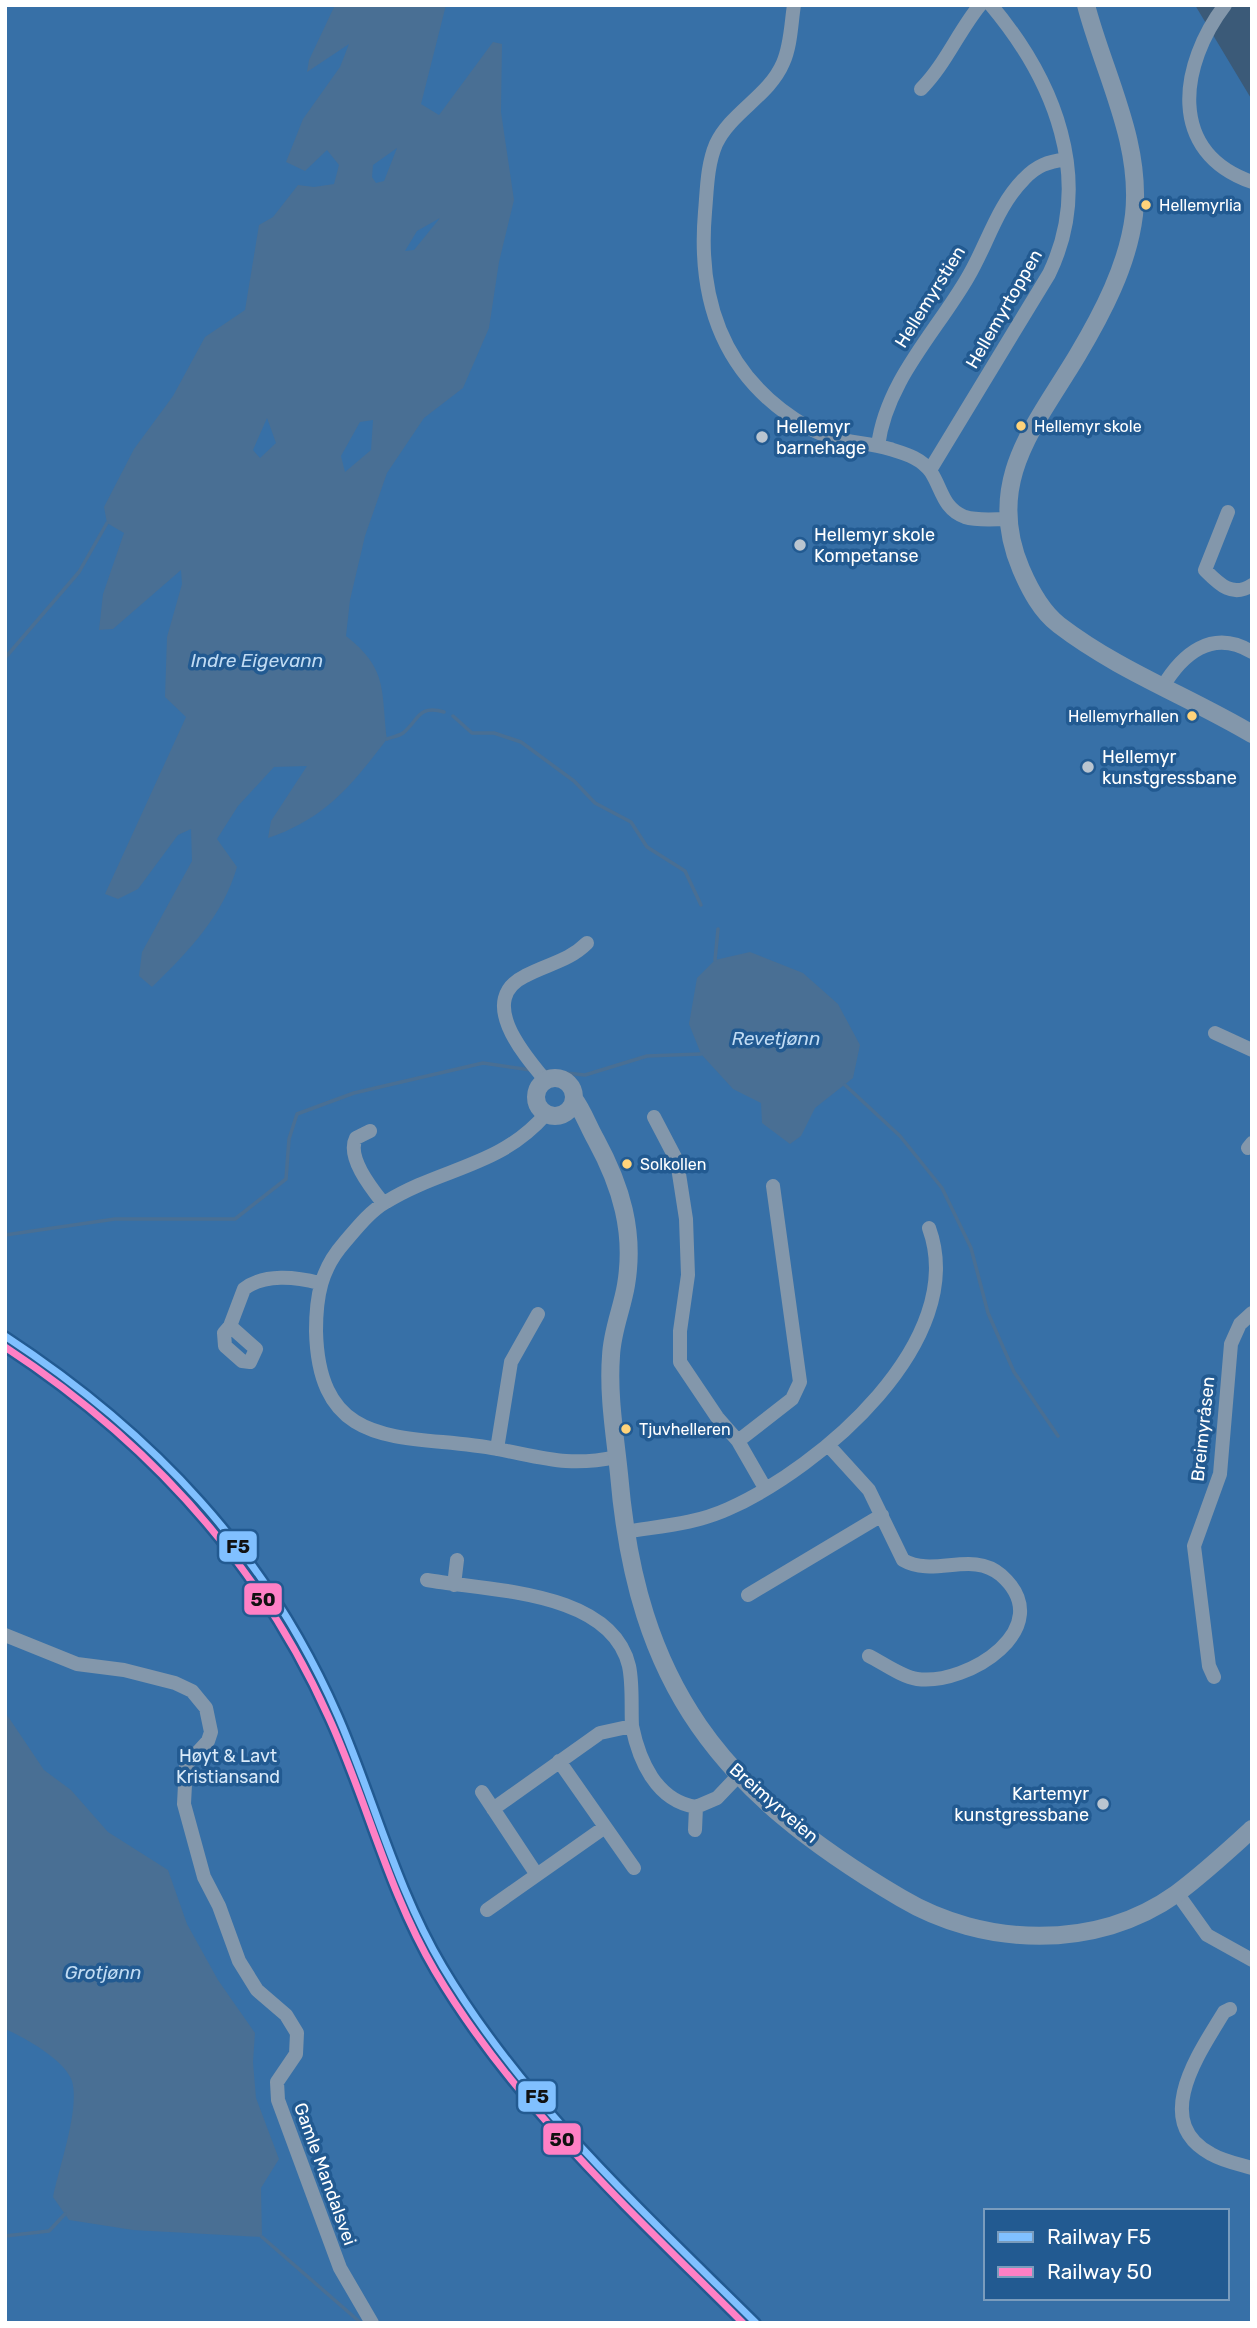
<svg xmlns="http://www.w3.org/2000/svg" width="1257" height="2328" font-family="Rubik,sans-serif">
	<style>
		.green { fill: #3770a7; fill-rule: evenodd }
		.water { fill: #496f94; fill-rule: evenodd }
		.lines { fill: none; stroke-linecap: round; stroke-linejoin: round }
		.stream { stroke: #496f94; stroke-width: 3.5 }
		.minor { stroke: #8397ab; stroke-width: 14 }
		.tertiary { stroke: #8397ab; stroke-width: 18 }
		.rail-1-casing { stroke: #225a91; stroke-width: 12 }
		.rail-2-casing { stroke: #225a91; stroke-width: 12 }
		.rail-1 { stroke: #80c0ff; stroke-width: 7 }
		.rail-2 { stroke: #ff80c5; stroke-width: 7 }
		.bus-dot { fill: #ffd37a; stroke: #225a91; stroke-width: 2.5 }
		.poi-dot { fill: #bac5d0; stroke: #225a91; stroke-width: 2.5 }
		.labels { text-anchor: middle; stroke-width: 7; stroke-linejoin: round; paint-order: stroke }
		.bus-label { font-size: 16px; fill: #fff; stroke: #225a91; text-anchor: start }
		.street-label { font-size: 18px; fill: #fff; stroke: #225a91 }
		.poi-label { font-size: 18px; fill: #fff; stroke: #225a91; text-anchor: start }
		.park-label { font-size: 18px; fill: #d9eaf9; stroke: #225a91 }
		.water-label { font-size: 19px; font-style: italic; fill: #c0dbf3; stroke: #225a91 }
		.line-badge { stroke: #225a91; stroke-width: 2.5 }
		.pale-badge-label { font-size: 19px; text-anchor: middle; font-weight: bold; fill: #111 }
	</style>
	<rect width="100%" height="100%" fill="#3b5a78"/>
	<path class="green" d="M5,5H1195L1252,100V2323H5ZM986,2211H1227V2298H986Z"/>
	<path class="water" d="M335,5H446L421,104L439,115L493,42L502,44L501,112L514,200L499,262L489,328L463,388L424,418L387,473L365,536L350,600L346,636C388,669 381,689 387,739C352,785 325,819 268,838L271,821L307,766L274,767L238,806L217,839L237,867C223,916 188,952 152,987L139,976L142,952L192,861L191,829L178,835L138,889L118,899L105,894L186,717L165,697L167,637L182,584L181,570L113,629L99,630L103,594L124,533L107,523L104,507L134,449L173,396L205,337L245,310L259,225L273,217L298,185L314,187L334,184L339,165L327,150L305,171L286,162L303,119L340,67L349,44L307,72L309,60ZM397,148L384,181L376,183L372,177L373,165ZM440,218L414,250L405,251L417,231ZM267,418L276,443L260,458L253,450ZM373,420L371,450L345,472L341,456L360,422Z
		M750,952L803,973L838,1004L860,1045L853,1078L815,1108L801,1136L790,1144L762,1123L761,1103L733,1089L701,1054L689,1024L697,978L715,960Z
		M5,1712L44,1770L71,1790L108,1832L168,1870L187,1924L218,1980L255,2033L253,2062L256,2098L279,2159L261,2188L262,2237L133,2230L69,2220L53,2197C59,2167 80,2109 72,2081C65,2060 24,2037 5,2029Z"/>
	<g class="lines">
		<path class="stream" d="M5,658L79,572L107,523
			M453,716L472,733H494L521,742L574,781L595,803L631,822L647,847L685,871L701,905
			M387,739C392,737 399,736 403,733C418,722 417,704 444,712
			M715,960L718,929
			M545,1071L585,1075L647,1056L701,1054
			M845,1085L900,1136L942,1188L971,1248L988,1313L1014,1372L1058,1436
			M5,1235L115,1219H235L286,1179L289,1139L297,1114L354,1093L483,1063L531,1070
			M5,2236L49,2231L65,2214
			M262,2237L361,2323"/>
		<path class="minor" d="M794,5C791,24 791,45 783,63C769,96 731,112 716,144C707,165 707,190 705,212C697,304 725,380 809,428C835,443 862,441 890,449C906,454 921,458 931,472C942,489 943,509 965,517C978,521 994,519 1008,519
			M1225,5C1180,64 1166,152 1252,182
			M921,89C945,65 958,32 980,5
			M878,446C886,381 937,331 968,277C987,245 997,206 1024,179C1037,165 1048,162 1066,159
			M930,470L1049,274C1095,179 1054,80 991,5
			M1228,512L1205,570C1219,584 1232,598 1252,585
			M1162,688C1182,654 1212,628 1252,652
			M1215,1033L1252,1050
			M546,1081C525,1056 476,1000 525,976C547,964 569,961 587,943
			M546,1114C500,1167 443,1167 386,1202C370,1211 356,1229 344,1243C321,1269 316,1296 316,1331C319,1457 410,1432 497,1449C545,1458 568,1467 617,1457
			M654,1117L677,1161L686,1219L688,1275L680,1331V1362L717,1417L738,1441L765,1488
			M370,1131L356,1138C346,1157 372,1189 383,1203
			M1248,1148L1252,1143
			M230,1326L256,1349L250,1362L242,1361L225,1346L224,1333L230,1326L244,1289C264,1273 297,1277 319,1283
			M738,1441L792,1399L800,1382L773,1186
			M829,1446L869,1490L903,1560C934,1578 972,1550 1001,1575C1060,1627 968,1686 917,1679C902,1677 883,1663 869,1656
			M497,1449L511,1362L538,1314
			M625,1532C661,1526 695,1524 728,1509C820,1468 970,1341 929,1228
			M427,1580C489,1591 611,1590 629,1666C633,1685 631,1707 632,1726
			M454,1585L457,1560
			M748,1595L882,1515
			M5,1635L77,1664L124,1670L175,1683L192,1691L206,1708L211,1732L208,1741L186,1765L184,1804L204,1877L219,1906L239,1961L257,1990L286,2015L297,2033L296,2054L277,2082L278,2100L340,2268L372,2323
			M1214,1677L1209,1666L1194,1546L1220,1474L1231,1344L1240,1324L1252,1313
			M559,1761L634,1868
			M482,1792L537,1875
			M493,1809L600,1733L632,1726C639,1760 656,1801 696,1807
			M695,1830L696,1807L717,1798L738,1776
			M1177,1893L1207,1935L1252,1960
			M487,1910L605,1827
			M1230,2009L1224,2012C1200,2052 1150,2121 1211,2154C1223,2161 1238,2164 1252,2168"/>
		<path class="tertiary" d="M1086,5C1104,74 1142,142 1134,215C1128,265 1102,314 1077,356C1035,426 984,482 1021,569C1030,590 1041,611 1059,625C1119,671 1188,696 1252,734
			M536 1097a19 19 0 1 1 38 0a19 19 0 1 1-38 0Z
			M574,1099C583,1111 588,1126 596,1140C621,1186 635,1232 626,1285C622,1309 612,1331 611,1356C608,1395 615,1435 619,1474C637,1687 720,1791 901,1898C983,1947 1096,1951 1176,1894C1202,1875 1228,1851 1252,1829"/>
		<defs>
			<path id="rail-1" d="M5,1336C153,1433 267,1553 338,1716C374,1799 396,1888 443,1967C524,2103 644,2212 756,2323"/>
			<path id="rail-2" d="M5,1347C147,1440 259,1562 329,1718C367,1801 388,1891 435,1971C515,2106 633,2213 743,2323"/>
		</defs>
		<use href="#rail-1" class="rail-1-casing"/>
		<use href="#rail-2" class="rail-2-casing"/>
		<use href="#rail-1" class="rail-1"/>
		<use href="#rail-2" class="rail-2"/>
	</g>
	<g class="bus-dot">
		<circle cx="1146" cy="205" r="6"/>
		<circle cx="1021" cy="426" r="6"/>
		<circle cx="1192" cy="716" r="6"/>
		<circle cx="627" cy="1164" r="6"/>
		<circle cx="626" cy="1429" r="6"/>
	</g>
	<g class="poi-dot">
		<circle cx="762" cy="437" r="7"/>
		<circle cx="800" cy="545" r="7"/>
		<circle cx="1088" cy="767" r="7"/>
		<circle cx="1103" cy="1804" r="7"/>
	</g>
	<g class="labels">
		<g class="bus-label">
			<text x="1159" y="211">Hellemyrlia</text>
			<text x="1034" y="432">Hellemyr skole</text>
			<text x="1179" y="722" text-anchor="end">Hellemyrhallen</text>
			<text x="640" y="1170">Solkollen</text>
			<text x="639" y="1435">Tjuvhelleren</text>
		</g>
		<g class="street-label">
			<text transform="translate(930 297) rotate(-58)" y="6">Hellemyrstien</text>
			<text transform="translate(1004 309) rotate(-60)" y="6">Hellemyrtoppen</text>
			<text transform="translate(1203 1429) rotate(-84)" y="6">Breimyråsen</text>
			<text transform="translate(774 1803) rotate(41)" y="6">Breimyrveien</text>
			<text transform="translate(325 2174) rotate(70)" y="6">Gamle Mandalsvei</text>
		</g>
		<g class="poi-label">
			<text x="776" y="433">Hellemyr<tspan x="776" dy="21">barnehage</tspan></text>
			<text x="814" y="541">Hellemyr skole<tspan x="814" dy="21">Kompetanse</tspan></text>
			<text x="1102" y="763">Hellemyr<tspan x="1102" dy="21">kunstgressbane</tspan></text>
			<text x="1089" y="1800" text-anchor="end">Kartemyr<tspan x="1089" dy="21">kunstgressbane</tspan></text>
		</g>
		<g class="park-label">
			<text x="228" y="1762">Høyt &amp; Lavt<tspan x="228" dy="21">Kristiansand</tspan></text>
		</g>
		<g class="water-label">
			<text x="257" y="667">Indre Eigevann</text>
			<text x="776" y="1045">Revetjønn</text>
			<text x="103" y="1979">Grotjønn</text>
		</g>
	</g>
	<g class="line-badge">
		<rect x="218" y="1530" width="40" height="33" rx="7" fill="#80c0ff"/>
		<rect x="243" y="1582" width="40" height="34" rx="7" fill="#ff80c5"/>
		<rect x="517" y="2080" width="40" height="33" rx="7" fill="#80c0ff"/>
		<rect x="542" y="2122" width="40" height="34" rx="7" fill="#ff80c5"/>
	</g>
	<g class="pale-badge-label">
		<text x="238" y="1553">F5</text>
		<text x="263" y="1606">50</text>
		<text x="537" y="2103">F5</text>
		<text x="562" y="2146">50</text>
	</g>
	<rect width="1257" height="2328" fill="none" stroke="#ffffff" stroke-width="14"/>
	<rect x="984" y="2209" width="245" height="91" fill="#225a91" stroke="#7a9cbd" stroke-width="2"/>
	<rect x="998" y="2232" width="35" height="10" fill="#80c0ff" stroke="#7a9cbd" stroke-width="2"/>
	<text x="1047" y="2244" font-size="21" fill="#ffffff">Railway F5</text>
	<rect x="998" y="2267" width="35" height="10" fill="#ff80c5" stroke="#7a9cbd" stroke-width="2"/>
	<text x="1047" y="2279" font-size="21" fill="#ffffff">Railway 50</text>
</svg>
